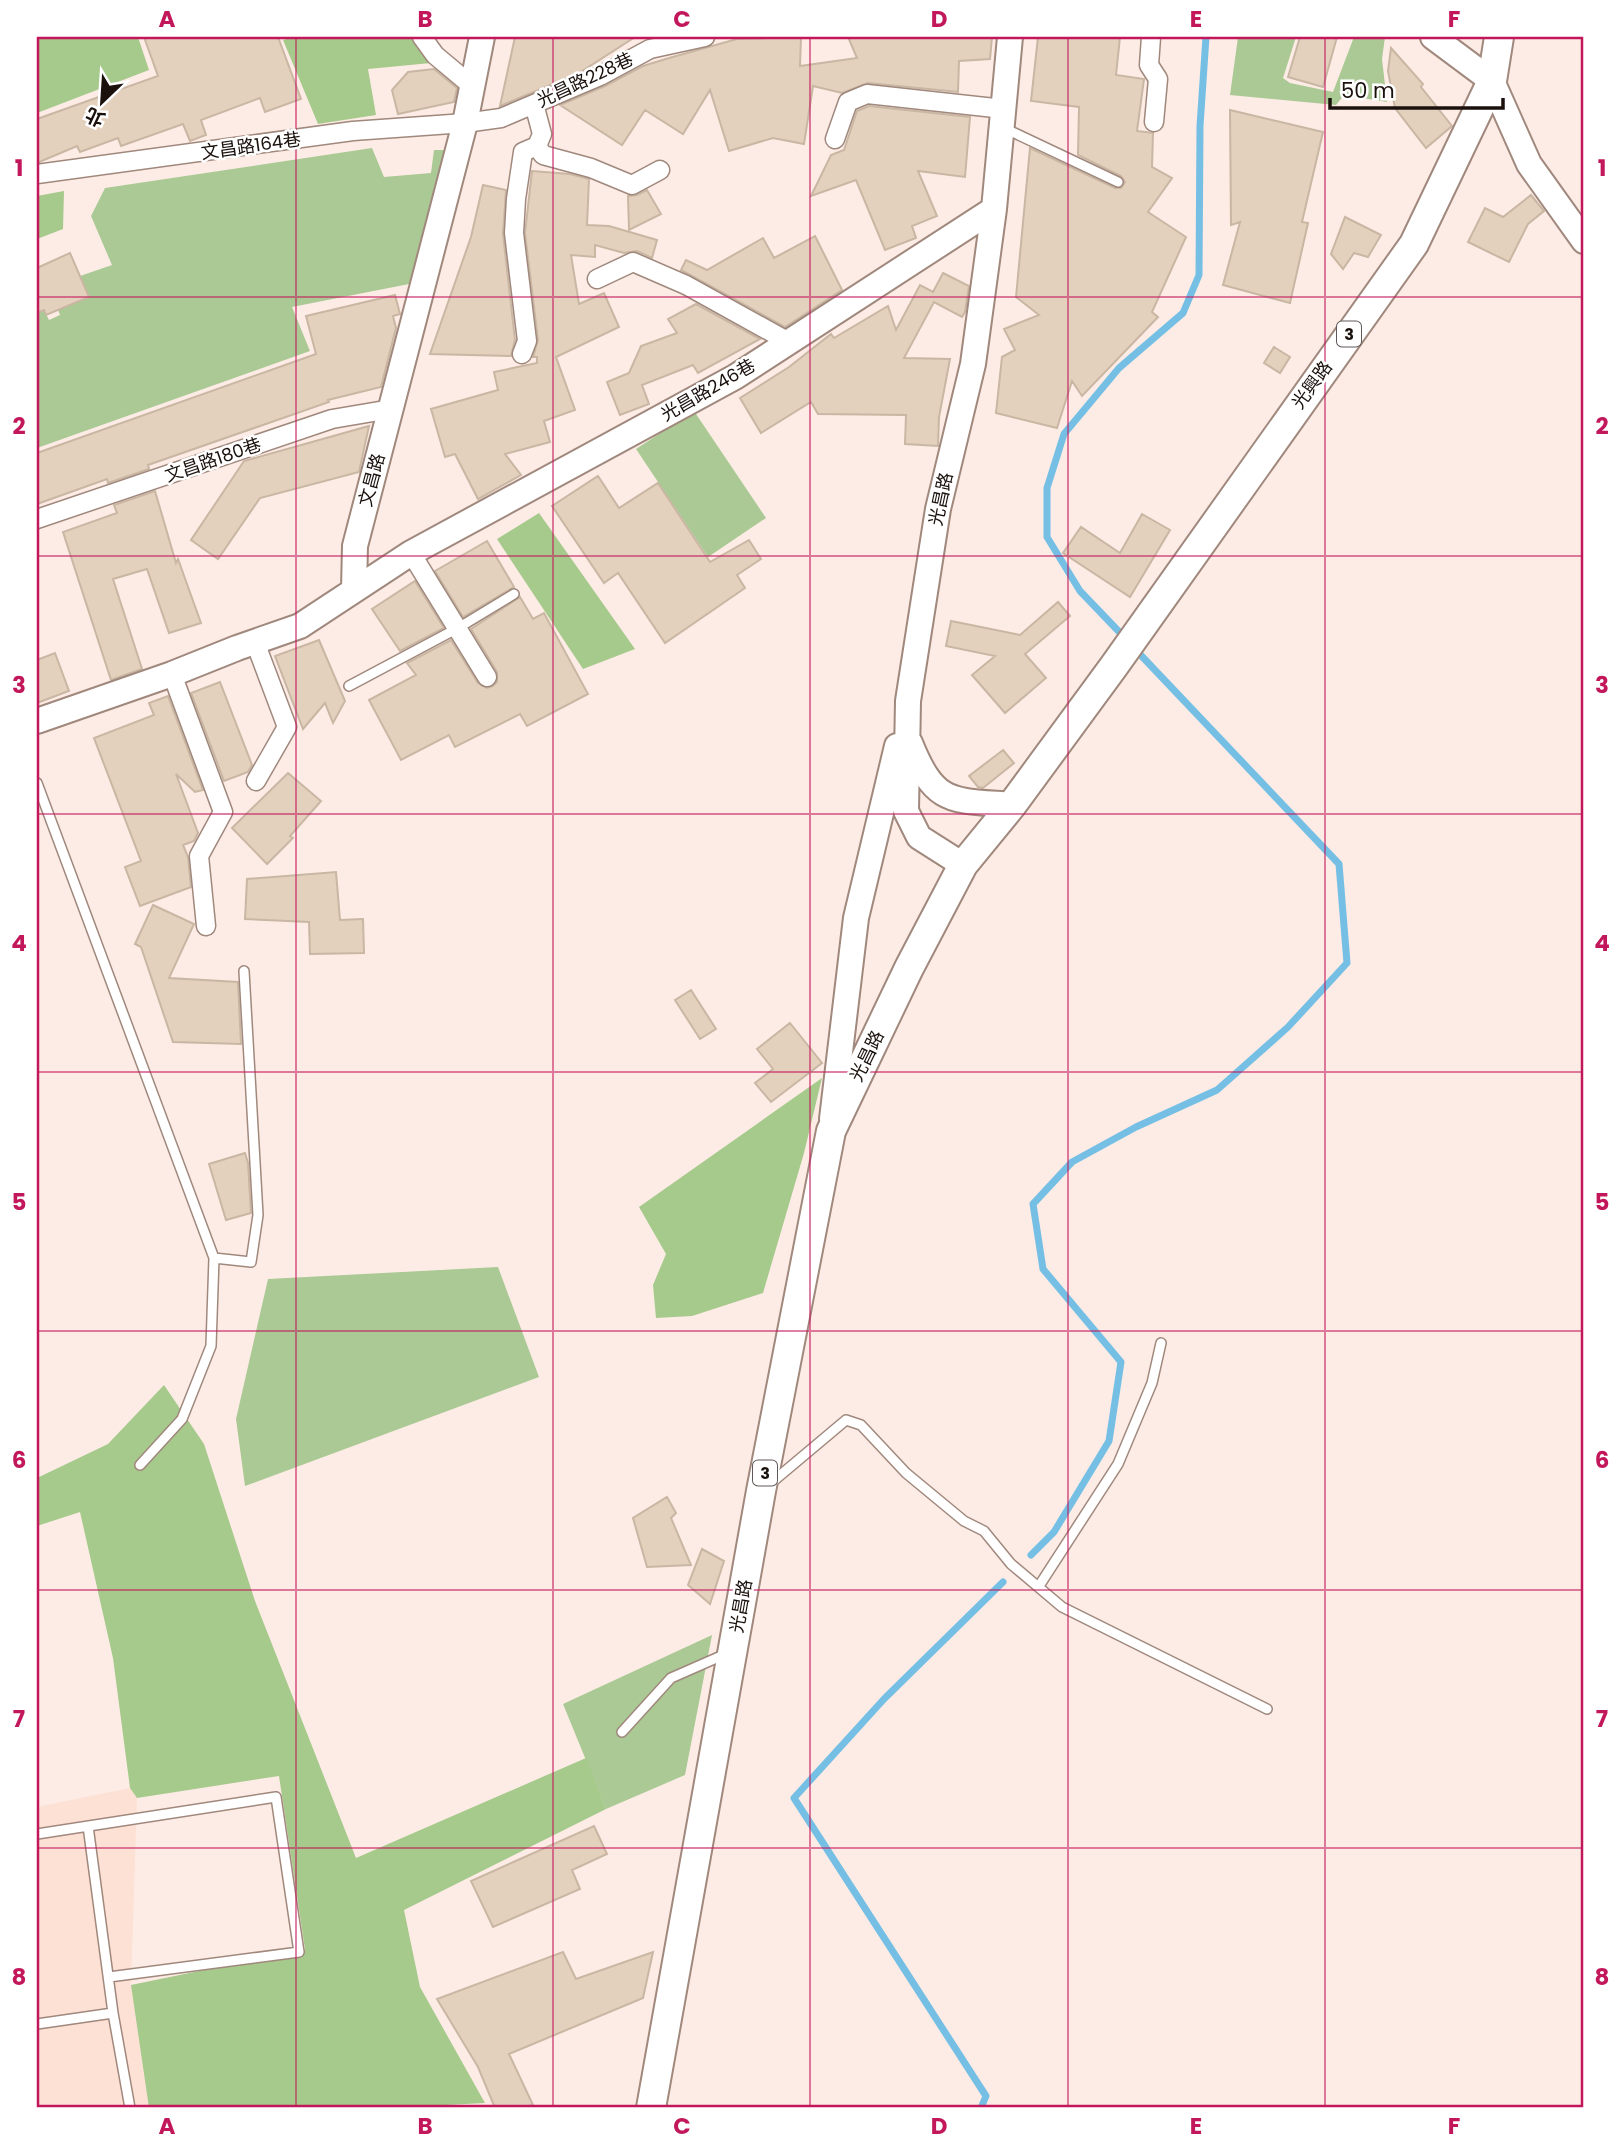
<svg xmlns="http://www.w3.org/2000/svg" width="1621" height="2145" font-family="Poppins,'Noto Sans TC',sans-serif">
	<style>
		.built { fill: #fde1d4 }
		.green { fill: #aac994 }
		.forest { fill: #a6c98c }
		.lines { fill: none; stroke-linecap: round; stroke-linejoin: round }
		.stream { stroke: #75bfe5; stroke-width: 7 }
		.building { fill: #e4d1bd; stroke: #c9b6a3; stroke-width: 2 }
		.lane-casing { stroke: #a0887d; stroke-width: 12 }
		.street-casing { stroke: #a0887d; stroke-width: 21 }
		.secondary-casing { stroke: #a0887d; stroke-width: 28 }
		.primary-casing { stroke: #a0887d; stroke-width: 32 }
		.lane { stroke: #fff; stroke-width: 9 }
		.street { stroke: #fff; stroke-width: 18 }
		.secondary { stroke: #fff; stroke-width: 24 }
		.primary { stroke: #fff; stroke-width: 28 }
		.grid { fill: none; stroke: #c2185b; stroke-width: 2; stroke-opacity: 0.55 }
		.labels { text-anchor: middle; stroke-width: 5; stroke-linejoin: round; paint-order: stroke }
		.shield { fill: #fff; stroke: #5f5856; stroke-width: 2 }
		.shield-label { font-size: 16px; font-weight: bold; fill: #1a110d }
		.street-label { font-size: 18px; fill: #1a110d; stroke: #fff }
		.neatline { fill: none; stroke: #c2185b; stroke-width: 2.5 }
		.grid-label { font-size: 23px; text-anchor: middle; font-weight: bold; fill: #c2185b }
	</style>
	<rect width="100%" height="100%" fill="#fdece5"/>
	<path class="built" d="M130,1788L137,1798L131,1985L149,2108H37V1807Z"/>
	<path class="green" d="M1238,37H1296L1283,78L1290,83L1333,92L1354,37H1385L1382,59L1387,102L1344,95L1336,105L1230,95Z
		M372,148L384,177L431,173L434,150H445L409,284L292,307L310,351L37,448V314L44,310L49,320L60,315L58,310L89,297L80,276L112,265L91,216L105,188Z
		M694,411L766,518L708,557L636,449Z
		M498,1267L539,1377L245,1486L236,1419L268,1279Z
		M712,1635L685,1775L606,1809L563,1704Z"/>
	<path class="forest" d="M37,37H138L149,70L37,113Z
		M293,37H411L431,63L368,69L376,115L318,124L283,40Z
		M64,191L63,229L37,239V196Z
		M539,513L635,649L583,669L497,539Z
		M822,1078L804,1153L763,1293L692,1316L656,1318L653,1285L666,1254L639,1207Z
		M164,1385L204,1444L255,1601L356,1858L586,1758L606,1809L404,1910L420,1987L485,2103L389,2108H149L131,1985L305,1949L279,1776L137,1798L130,1788L113,1658L80,1512L37,1526V1478L108,1444Z"/>
	<g class="lines">
		<path class="stream" d="M1126,639L1080,591L1047,537V488L1064,434L1119,368L1183,313L1199,275L1200,126L1206,37
			M1031,1555L1054,1532L1109,1441L1121,1362L1043,1269L1033,1204L1072,1162L1136,1127L1217,1090L1288,1027L1347,963L1339,864L1134,648
			M981,2108L986,2096L794,1798L884,1699L1003,1582"/>
	</g>
	<path class="building" d="M144,37H278L301,99L265,112L260,98L201,120L206,135L190,141L183,124L121,146L118,138L80,152L77,146L37,163V119L158,76Z
		M515,37H635L579,73L500,106Z
		M801,37L800,66L857,58L848,37H992L990,59L959,61L958,92L868,83L842,93L813,86L804,144L773,138L729,151L710,90L683,134L645,110L622,145L560,105L605,86L643,66L669,58L737,39Z
		M1038,37H1120L1116,75L1144,79L1137,131L1153,133L1152,167L1172,178L1148,212L1186,237L1152,312L1158,317L1082,396L1072,381L1057,428L996,413L1002,357L1015,350L1004,329L1039,315L1016,297L1030,148L1115,188H1121L1125,182L1121,176L1078,155L1079,107L1031,101Z
		M1300,37H1337L1323,87L1288,77Z
		M1391,48L1423,84L1421,87L1452,126L1426,148L1395,108L1388,71Z
		M434,69L457,88L454,102L398,114L392,90L408,72Z
		M869,106L970,117L965,177L918,171L937,216L912,226L916,238L885,250L856,180L811,196L831,155L844,150L857,111Z
		M1230,110L1323,132L1302,222L1308,223L1290,303L1223,285L1240,222L1231,225Z
		M532,171L570,174L589,179L587,225L609,226L657,240L652,258L637,251L624,253L595,245V257L571,255L579,304L604,293L619,327L556,357L575,410L544,421L550,442L505,454L521,475L478,499L455,454L445,457L431,409L498,390L494,372L537,363V357H533L538,340L525,233Z
		M483,185L506,190L503,234L515,340L511,356L430,354L471,237Z
		M647,190L661,214L629,230L628,196L637,195Z
		M1531,195L1544,211L1528,224L1509,262L1468,242L1485,208L1503,217Z
		M1345,217L1381,235L1368,257L1354,253L1343,269L1331,254Z
		M815,236L842,290L785,327L681,270L686,260L707,270L763,238L774,258Z
		M70,253L89,297L46,315L44,310L37,313V268Z
		M943,273L969,286L965,312L962,317L934,302L904,358L950,359L939,417L938,446L905,444L906,415L818,414L811,402L761,433L740,398L789,367L831,334L834,338L888,306L896,330L920,285L933,292Z
		M395,295L400,314L393,316L396,328L381,387L328,400L329,402L148,465L149,469L108,483L107,479L37,504V453L316,354L306,316Z
		M696,304L760,339L698,373L693,365L642,385L649,404L620,415L607,382L629,373L641,346L677,333L668,319Z
		M1274,347L1290,357L1280,373L1264,363Z
		M369,426L359,472L260,498L218,559L191,540L244,461Z
		M598,476L619,508L658,483L710,562L749,540L761,559L737,575L745,588L665,643L618,573L604,583L552,506Z
		M155,491L176,563L178,559L201,623L169,633L147,569L113,579L142,669L111,680L63,532L117,513L114,505Z
		M1142,514L1170,530L1130,597L1063,553L1081,527L1120,553Z
		M487,541L514,587L463,617L435,571Z
		M415,581L444,628L400,651L372,609Z
		M520,597L533,619L544,613L588,694L527,726L520,714L455,747L449,735L401,760L369,700L416,675L407,663L451,640L478,683L487,688L493,686L497,682V672L471,629Z
		M1058,602L1070,616L1025,654L1046,678L1005,713L972,675L995,656L946,646L951,621L1020,635Z
		M319,640L345,701L333,723L325,703L303,729L275,656Z
		M55,653L69,691L37,703V660Z
		M220,682L252,765L248,772L224,781L191,693Z
		M168,696L203,790L195,792L176,774L198,833L194,841L183,845L188,857L191,887L140,906L125,867L141,861L94,738L154,715L149,703Z
		M1003,750L1014,763L983,788L978,787L969,776Z
		M288,773L321,801L290,836L293,838L267,864L232,828Z
		M336,872L340,920L363,919L364,953L310,954L309,922L245,919L247,879Z
		M153,905L194,924L169,978L238,982L241,1044L173,1042L141,947L135,944Z
		M691,990L716,1029L700,1039L675,1000Z
		M790,1023L822,1063L771,1102L755,1083L773,1069L757,1049Z
		M245,1153L248,1163L251,1213L226,1220L209,1164Z
		M667,1497L676,1513L671,1518L691,1565L647,1567L633,1518Z
		M702,1549L724,1561L710,1604L688,1585Z
		M594,1826L607,1854L572,1870L580,1889L493,1927L471,1881Z
		M563,1952L576,1979L653,1952L643,1998L509,2054L533,2105L517,2108H495L478,2067L437,1999Z"/>
	<g class="lines">
		<defs>
			<path id="lane" d="M1004,128L1118,182
				M349,686L458,628L514,594
				M37,783L214,1258L211,1346L182,1419L140,1465
				M214,1258L251,1262L258,1215L244,971
				M771,1483L846,1420L861,1425L906,1473L964,1521L984,1531L1011,1564L1062,1607L1267,1709
				M1039,1586L1118,1464L1152,1383L1161,1343
				M622,1732L671,1678L728,1653
				M88,1826L113,2013L130,2108
				M37,1834L276,1797L299,1952L109,1977
				M37,2024L113,2013"/>
			<path id="street" d="M422,37L435,55L472,86
				M1151,37L1149,65L1158,79L1154,122
				M835,139L848,102L867,94L1004,109
				M537,146L543,155L591,168L632,185L660,170
				M37,174L353,131L465,123L501,118L600,76L650,49L705,37
				M597,279L633,262L686,285L789,342
				M522,354L527,341L514,233L516,199L523,152L537,146L542,134L534,104
				M37,519L332,419L391,409
				M411,553L487,677
				M255,642L287,727L256,781
				M172,674L223,812L199,856L206,926"/>
			<path id="secondary" d="M1433,37L1492,81L1529,164L1584,241
				M354,589L355,546L465,123L482,37
				M37,721L172,674L237,648L300,626L411,553L735,377L994,209
				M910,743C935,805 950,800 1012,805
				M963,865L919,837L906,811L908,701L938,509L973,364L994,209L1010,37
				M832,1119L856,918L897,746"/>
			<path id="primary" d="M651,2108L761,1491L831,1131L909,968L963,865L1012,805L1114,666L1414,244L1492,81L1499,37"/>
		</defs>
		<use href="#lane" class="lane-casing"/>
		<use href="#street" class="street-casing"/>
		<use href="#secondary" class="secondary-casing"/>
		<use href="#primary" class="primary-casing"/>
		<use href="#lane" class="lane"/>
		<use href="#street" class="street"/>
		<use href="#secondary" class="secondary"/>
		<use href="#primary" class="primary"/>
	</g>
	<path class="grid" d="M296,37V2108M553,37V2108M810,37V2108M1068,37V2108M1325,37V2108M37,297H1584M37,556H1584M37,814H1584M37,1072H1584M37,1331H1584M37,1590H1584M37,1848H1584"/>
	<g class="labels">
		<g class="shield">
			<rect x="1337" y="321.5" width="24" height="25" rx="5"/>
			<rect x="753" y="1460.5" width="24" height="25" rx="5"/>
		</g>
		<g class="shield-label">
			<text x="1349" y="340">3</text>
			<text x="765" y="1479">3</text>
		</g>
		<g class="street-label">
			<text transform="translate(585 80) rotate(-25)" y="6">光昌路228巷</text>
			<text transform="translate(251 146) rotate(-8)" y="6">文昌路164巷</text>
			<text transform="translate(1312 385) rotate(-54)" y="6">光興路</text>
			<text transform="translate(708 390) rotate(-30)" y="6">光昌路246巷</text>
			<text transform="translate(213 460) rotate(-19)" y="6">文昌路180巷</text>
			<text transform="translate(372 480) rotate(-75)" y="6">文昌路</text>
			<text transform="translate(941 499) rotate(-78)" y="6">光昌路</text>
			<text transform="translate(867 1056) rotate(-64)" y="6">光昌路</text>
			<text transform="translate(741 1606) rotate(-80)" y="6">光昌路</text>
		</g>
	</g>
	<rect width="1621" height="2145" fill="none" stroke="#ffffff" stroke-width="77"/>
	<g transform="translate(102 102) rotate(205)" stroke="#ffffff" stroke-width="5" paint-order="stroke">
	<path d="M0-5L12 26L0 18L-12 26Z" fill="#1a110d"/>
	<text y="-10" font-size="19" font-weight="bold" text-anchor="middle" fill="#1a110d">北</text>
	</g>
	<path d="M1330 98v10h173v-10" fill="none" stroke="#1a110d" stroke-width="3.5"/>
	<text x="1341" y="98" font-size="21" fill="#1a110d" stroke="#ffffff" stroke-width="5" paint-order="stroke">50 m</text>
	<rect x="38" y="38" width="1544" height="2068" class="neatline"/>
	<g class="grid-label">
		<text x="167" y="27">A</text>
		<text x="425" y="27">B</text>
		<text x="682" y="27">C</text>
		<text x="939" y="27">D</text>
		<text x="1196" y="27">E</text>
		<text x="1454" y="27">F</text>
		<text x="19" y="176">1</text>
		<text x="1602" y="176">1</text>
		<text x="19" y="434">2</text>
		<text x="1602" y="434">2</text>
		<text x="19" y="693">3</text>
		<text x="1602" y="693">3</text>
		<text x="19" y="951">4</text>
		<text x="1602" y="951">4</text>
		<text x="19" y="1210">5</text>
		<text x="1602" y="1210">5</text>
		<text x="19" y="1468">6</text>
		<text x="1602" y="1468">6</text>
		<text x="19" y="1727">7</text>
		<text x="1602" y="1727">7</text>
		<text x="19" y="1985">8</text>
		<text x="1602" y="1985">8</text>
		<text x="167" y="2134">A</text>
		<text x="425" y="2134">B</text>
		<text x="682" y="2134">C</text>
		<text x="939" y="2134">D</text>
		<text x="1196" y="2134">E</text>
		<text x="1454" y="2134">F</text>
	</g>
</svg>
